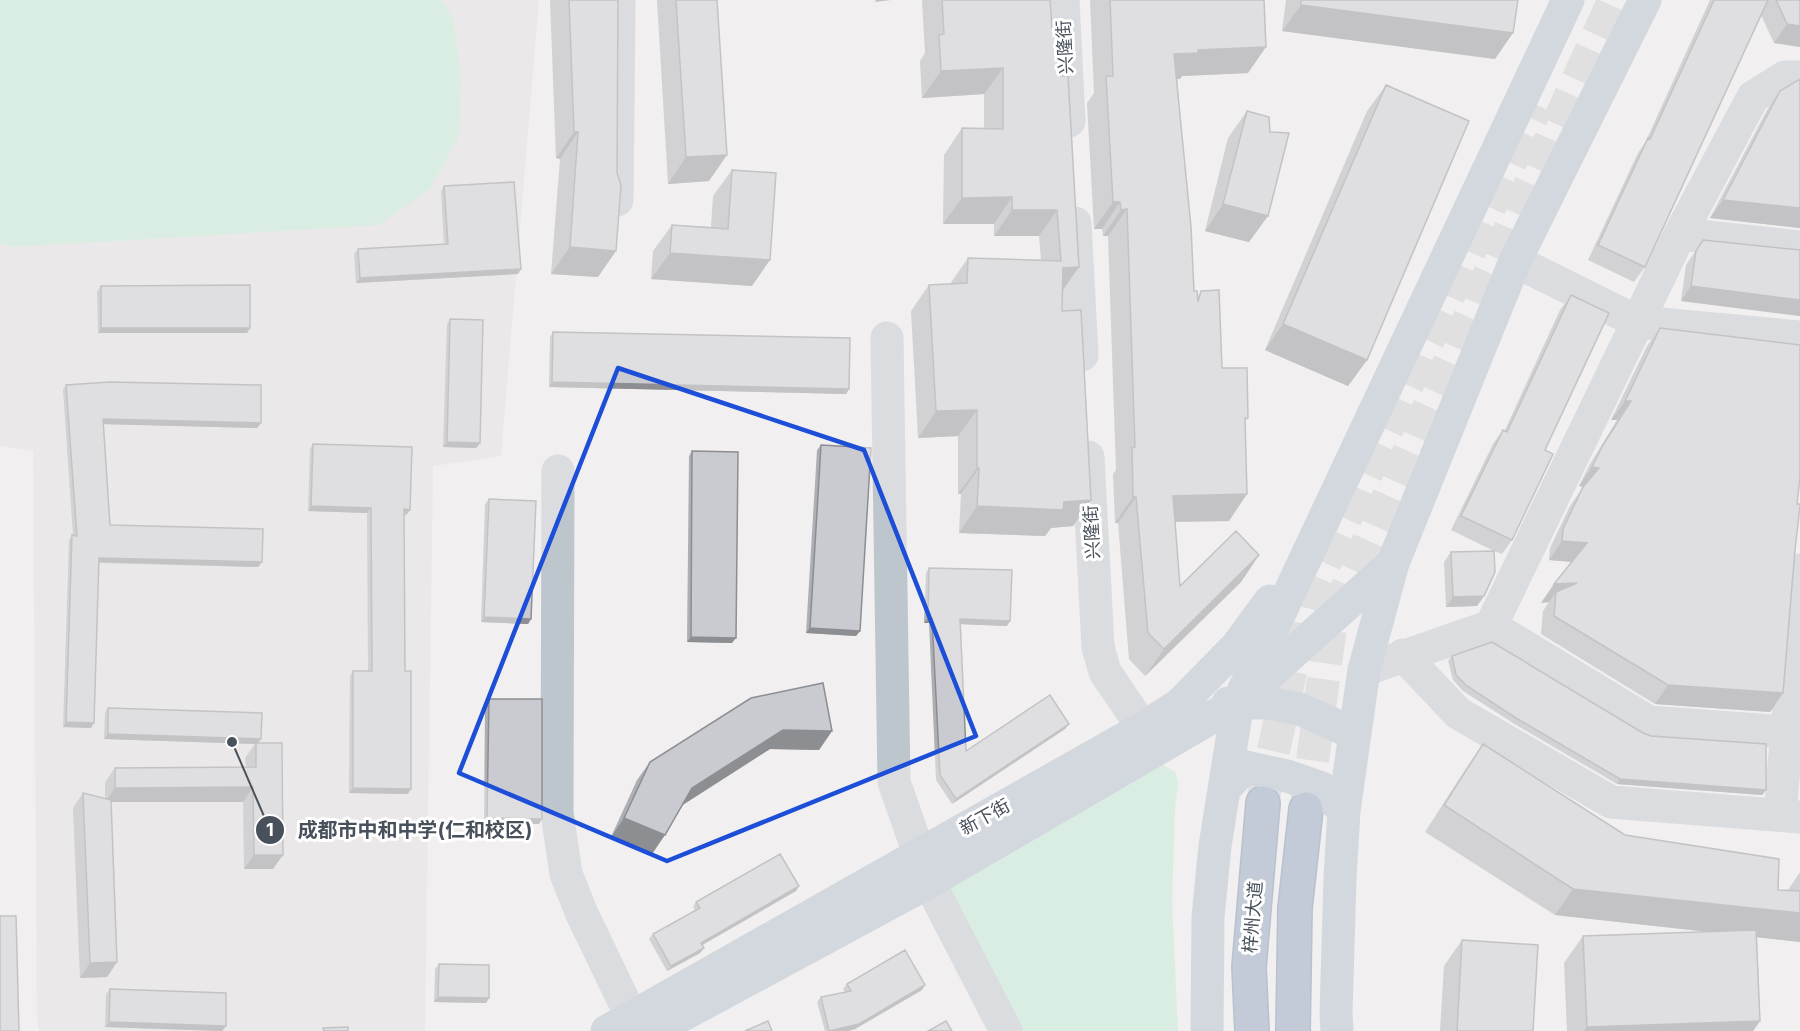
<svg xmlns="http://www.w3.org/2000/svg" width="1800" height="1031" font-family="Inter,'Noto Sans SC',sans-serif">
	<style>
		.education { fill: #e2e0e0 }
		.green { fill: #bfecd2 }
		.lines { fill: none; stroke-linecap: round; stroke-linejoin: round }
		.highway-tunnel { stroke: #cfcfd1; stroke-width: 33; stroke-dasharray: 33 16; stroke-linecap: butt }
		.highway-casing { stroke: #748ba6; stroke-width: 36 }
		.minor { stroke: #bec6cd; stroke-width: 33 }
		.major { stroke: #b0bdcc; stroke-width: 33 }
		.highway { stroke: #89a0bb; stroke-width: 33 }
		.wall { fill: #adafb4 }
		.shaded-wall { fill: #8d8e92 }
		.building { fill: #c9cbd1; stroke: #8d8e92; stroke-width: 1.5 }
		.marked { fill: none; stroke: #1d4ed8; stroke-width: 4.5; stroke-linejoin: round }
		.labels { text-anchor: middle; stroke-width: 6; stroke-linejoin: round; paint-order: stroke }
		.street-label { font-size: 18px; fill: #48515b; stroke: #fff }
		.leader { fill: none; stroke: #48515b; stroke-width: 2 }
		.callout-dot { fill: #48515b; stroke: #fff; stroke-width: 2 }
		.mark-label { font-size: 18px; text-anchor: middle; font-weight: bold; fill: #fff }
		.callout-label { font-size: 20px; text-anchor: middle; font-weight: bold; fill: #48515b; stroke: #fff; stroke-width: 6; stroke-linejoin: round; paint-order: stroke }
	</style>
	<rect width="100%" height="100%" fill="#f1efef"/>
	<path class="education" d="M0,0H539L501,456L433,466L425,1031H39L37,1019L33,451L0,446Z"/>
	<path class="green" d="M0,0H441L453,19L461,79L459,137L429,190L379,225L13,247L0,243Z
		M1161,764L1175,772L1178,782L1175,808L1172,904L1178,1031H1020L940,889Z"/>
	<g class="lines">
		<path class="highway-tunnel" d="M1263,799L1305,606L1537,105
			M1306,809L1331,623L1614,0"/>
		<defs>
			<path id="highway" d="M1252,1031L1249,967L1263,803
				M1293,1031L1295,908L1306,809"/>
		</defs>
		<use href="#highway" class="highway-casing"/>
		<path class="minor" d="M1063,0L1069,121
			M617,200L619,0
			M1075,223L1082,355
			M1680,234L1800,247
			M1515,261L1638,322L1800,337
			M887,338L894,782L929,882L1006,1031
			M1088,457L1098,647L1105,672L1143,728
			M558,471L557,813L566,874L582,914L631,1016L636,1031
			M1491,626L1649,722L1800,733
			M1403,655L1458,713L1611,802L1800,817
			M1364,670L1491,626L1680,234L1753,97L1785,77H1800
			M1780,815L1800,570"/>
		<path class="major" d="M1228,703H1269L1300,709L1355,734
			M1225,788L1245,767L1287,776L1322,788L1344,811
			M607,1031L1143,728L1179,705L1237,646L1270,601
			M653,1031L929,882L1238,702L1393,563
			M1207,1031L1208,917L1215,846L1238,702L1568,0
			M1337,1031L1336,1014L1340,878L1344,811L1364,670L1393,563L1515,261L1645,0"/>
		<use href="#highway" class="highway"/>
	</g>
	<path class="wall" d="M550,0H618L598,277L551,274L560,159L556,158Z
		M657,0H717L709,181L668,184Z
		M922,0H1050L1052,28L1060,76L1079,267L1062,290V311L1091,500L1073,526L1051,528L1045,536L959,533L961,494H958V436L918,438L911,311L929,285L950,284L968,258L1041,260L1039,236H994V224H943L944,155L962,128L984,129V94L922,98L920,61L925,53Z
		M1090,0H1264L1248,73L1182,76L1180,79H1177L1194,291L1198,296L1201,291L1222,368L1248,418L1245,422L1229,521L1175,522L1180,586L1259,555L1241,582L1145,676L1129,659L1118,523H1115L1113,474L1116,470L1108,236H1103L1102,229H1094L1087,103L1094,93Z
		M1286,0H1518L1495,59L1282,31Z
		M1710,0H1800V47L1774,43L1761,15L1645,267L1634,282L1588,260L1638,153L1645,143Z
		M1386,85L1367,360L1348,386L1265,350L1367,111Z
		M1780,91L1800,228L1710,218L1767,110Z
		M1247,111L1249,242L1205,231L1228,138Z
		M732,170L752,286L651,279L653,251L672,225L711,227L713,196Z
		M444,186L518,274L356,283L354,254L358,249L444,244L441,191Z
		M1703,240L1800,250V316L1681,301L1686,265Z
		M101,286L250,328L247,333H98L97,291Z
		M1571,295L1545,450L1512,540L1502,554L1494,551L1484,596L1477,606L1446,607L1444,562L1451,552L1494,551L1451,530L1493,444L1503,430H1505L1560,310Z
		M450,319L480,443L476,448L443,447L447,324Z
		M1660,328L1797,504L1795,550L1783,693L1770,712L1655,704L1541,634L1543,611L1549,602L1541,603L1572,562L1549,560L1550,548L1570,506L1583,487L1579,486L1590,464L1617,420H1611L1647,346Z
		M553,332L849,389L846,394L549,387L550,337Z
		M66,385L257,428L103,424L110,525L262,562L258,567L99,563L91,728L63,727L69,540L73,535L63,390Z
		M313,444L410,510L406,515L404,514L405,671L408,794L349,793L350,676L353,671H368L367,513L308,511L310,449Z
		M821,445L860,631L856,636L806,633L817,450Z
		M692,451L732,643L687,642L689,456Z
		M489,499L531,619L528,624L481,622L485,504Z
		M929,568L1007,626L960,624L966,751L1069,724L1065,729L952,804L936,780L929,623H924L926,573Z
		M1452,656L1651,736L1766,790L1762,795L1617,784L1513,723L1463,691L1453,680L1448,661Z
		M489,699L539,824L484,823L485,704Z
		M108,708L261,739L258,743L273,869H244L243,802H111L117,962L107,977L80,978L73,808L83,793L105,799V782L115,768L246,767L245,758L255,744L104,739L105,713Z
		M832,731L819,750L770,749L683,805L652,854L611,837L637,780L650,762Z
		M1483,744L1625,835L1778,890H1788L1800,872V942L1757,937L1760,1021L1753,1031H1567L1564,963L1583,936L1709,932L1555,915L1425,832L1465,770Z
		M799,886L796,891L702,945L704,948L700,953L667,971L649,939L653,934L695,910L693,907L696,902Z
		M1462,940L1533,1031H1440L1444,966Z
		M439,964L486,1003L434,1002L435,969Z
		M847,984L922,990L855,1029L848,1031H825L817,1002L821,997L845,992L843,989Z
		M110,989L226,1026L222,1031L105,1027L106,994Z"/>
	<path class="shaded-wall" d="M876,0H891L875,2Z
		M1301,5L1513,33L1495,59L1282,31Z
		M1787,24L1800,26V47L1774,43Z
		M1266,47L1248,73L1182,76L1180,79L1156,80L1174,54L1198,50Z
		M1003,68L984,94L922,98L941,71Z
		M574,132H578L560,159L556,158Z
		M727,155L709,181L668,184L686,157Z
		M1012,197L994,224H943L962,198Z
		M1723,200L1800,208V228L1710,218Z
		M1113,202H1120L1102,229H1094Z
		M1223,204L1268,216L1249,242L1205,231Z
		M1127,209L1108,236H1103L1121,210Z
		M1012,210H1057L1039,236H994Z
		M570,247L616,251L598,277L551,274Z
		M670,253L770,260L752,286L651,279Z
		M1079,267L1060,294L1063,268Z
		M521,269L518,274L356,283L360,278Z
		M1691,286L1800,300V316L1681,301Z
		M1283,324L1367,360L1348,386L1265,350Z
		M101,328H250L247,333H98Z
		M552,382L849,389L846,394L549,387Z
		M1625,401H1631L1617,420H1611Z
		M977,410L958,436L918,438L936,411Z
		M103,419L261,423L257,428L99,424Z
		M447,442L480,443L476,448L443,447Z
		M1592,467L1599,468L1586,487L1579,486Z
		M977,468H979L961,494H958Z
		M1247,494L1229,521L1154,522L1173,496Z
		M1133,497H1136L1118,523H1115Z
		M1091,500L1073,526L1051,528L1045,536L959,533L977,506Z
		M311,506L371,508L367,513L308,511Z
		M404,509L410,510L406,515L401,514Z
		M1562,541L1587,543L1574,562L1549,560Z
		M1259,555L1241,582L1145,676L1164,649Z
		M99,558L262,562L258,567L96,562Z
		M1577,583L1556,592L1549,602L1541,603L1554,584Z
		M1484,596L1477,606L1446,607L1453,597Z
		M484,617L531,619L528,624L481,622Z
		M928,618H932L929,623H924Z
		M960,619L1010,621L1007,626L956,624Z
		M810,628L860,631L856,636L806,633Z
		M691,637L736,638L732,643L687,642Z
		M1668,685L1783,693L1770,712L1655,704Z
		M66,722L94,723L91,728L63,727Z
		M1069,724L1065,729L952,804L956,799Z
		M783,730L832,731L819,750L770,749L679,807L692,788Z
		M108,734L261,739L257,744L104,739Z
		M1620,779L1766,790L1762,795L1617,784Z
		M253,787L243,802H105L115,788Z
		M353,788L411,789L408,794L349,793Z
		M487,818L542,819L539,824L484,823Z
		M624,818L665,835L652,854L611,837Z
		M254,855H283L273,869H244Z
		M799,886L796,891L697,948L701,943Z
		M1573,889L1800,913V942L1555,915Z
		M704,948L700,953L667,971L671,966Z
		M117,962L107,977L80,978L90,963Z
		M925,985L922,990L855,1029L848,1031H830Z
		M438,997L489,998L486,1003L434,1002Z
		M1760,1021L1753,1031H1584L1587,1027Z
		M109,1022L226,1026L222,1031L105,1027Z"/>
	<path class="building" d="M569,0H618L617,173L621,185L616,251L570,247L578,132H574Z
		M676,0H717L727,155L686,157Z
		M942,0H1050L1052,28H1057L1060,76H1068L1079,267L1063,268L1062,311L1081,310L1091,500L1064,502L1063,510L977,506L979,468H977V410L936,411L929,285L967,283L968,258L1061,261L1057,210H1012V197L962,198V128L1003,129V68L941,71L939,35L944,34Z
		M1110,0H1264L1266,47L1198,50V53L1174,54L1191,227L1194,291H1197L1198,302L1201,291L1219,290L1222,368H1247L1248,418H1245L1247,494L1173,496L1180,586L1236,531L1259,555L1164,649L1148,633L1136,497H1133L1132,448L1135,447L1127,209L1121,210L1120,202H1113L1106,76H1113Z
		M1301,0H1518L1513,33L1301,5Z
		M1714,0H1768L1645,267L1598,245L1648,138L1650,139Z
		M1776,0H1800V26L1787,24Z
		M1800,79V208L1723,200L1780,91Z
		M1386,85L1469,121L1367,360L1283,324Z
		M1247,111L1269,117L1270,132L1289,133L1268,216L1223,204Z
		M732,170L776,173L770,260L670,253L672,225L728,229Z
		M514,182L521,269L360,278L358,249L448,244L444,186Z
		M1703,240L1800,250V300L1691,286L1696,251Z
		M250,285V328H101V286Z
		M1571,295L1609,313L1545,450L1553,454L1512,540L1461,516L1503,430L1507,432Z
		M450,319L483,320L480,443L447,442Z
		M1660,328L1800,345V477L1797,504H1800V506L1795,550L1783,693L1668,685L1554,616L1556,592L1577,583L1554,584L1587,543L1562,541L1563,529L1583,487L1599,468L1592,467L1603,445L1631,401H1625Z
		M553,332L850,338L849,389L552,382Z
		M110,382L261,385V423L103,419L110,525L263,529L262,562L99,558L94,723L66,722L72,535L77,536L66,385Z
		M313,444L412,447L410,510L404,509L405,671H411V789L353,788V671H372L371,508L311,506Z
		M821,445L871,448L860,631L810,628Z
		M692,451L738,452L736,638L691,637Z
		M489,499L536,501L531,619L484,617Z
		M1494,551L1495,572L1484,596L1453,597L1451,552Z
		M929,568L1012,570L1010,621L960,619L966,751L1050,695L1069,724L956,799L940,775L932,618H928Z
		M1492,642L1643,733L1651,736L1766,744V790L1620,779L1516,718L1467,686L1456,675L1452,656Z
		M823,683L832,731L783,730L692,788L665,835L624,818L650,762L751,698Z
		M489,699H542V819L487,818Z
		M108,708L262,713L261,739L108,734Z
		M256,743H282L283,855H254L253,787L115,788V768L256,767Z
		M1483,744L1625,835L1779,859L1778,890L1800,891V913L1573,889L1444,805Z
		M83,793L111,800L117,962L90,963Z
		M780,854L799,886L701,943L704,948L671,966L653,934L700,908L696,902Z
		M0,916H16L19,1031H0Z
		M1756,930L1760,1021L1587,1027L1583,936Z
		M1462,940L1538,945L1533,1031H1457Z
		M905,950L925,985L859,1024L829,1031L821,997L851,991L847,984Z
		M439,964L489,965V998L438,997Z
		M110,989L226,993V1026L109,1022Z
		M768,1021L772,1031H745Z
		M946,1021L952,1031H928Z
		M348,1027V1031H324L323,1028Z"/>
	<path d="M0 0H1800V1031H0ZM618,368L864,450L976,736L667,861L459,773Z" fill="#f1efef" fill-opacity=".55" fill-rule="evenodd"/>
	<path class="marked" d="M618,368L864,450L976,736L667,861L459,773Z"/>
	<g class="labels">
		<g class="street-label">
			<text transform="translate(1065 47) rotate(-93)" y="6">兴隆街</text>
			<text transform="translate(1092 532) rotate(-93)" y="6">兴隆街</text>
			<text transform="translate(985 817) rotate(-29)" y="6">新下街</text>
			<text transform="translate(1253 917) rotate(-85)" y="6">梓州大道</text>
		</g>
	</g>
	<path class="leader" d="M232 742L270 830"/>
	<g class="callout-dot">
		<circle cx="232" cy="742" r="6"/>
		<circle cx="270" cy="830" r="15"/>
	</g>
	<g class="mark-label">
		<text x="270" y="836">1</text>
	</g>
	<g class="callout-label">
		<text x="415" y="837">成都市中和中学(仁和校区)</text>
	</g>
</svg>
